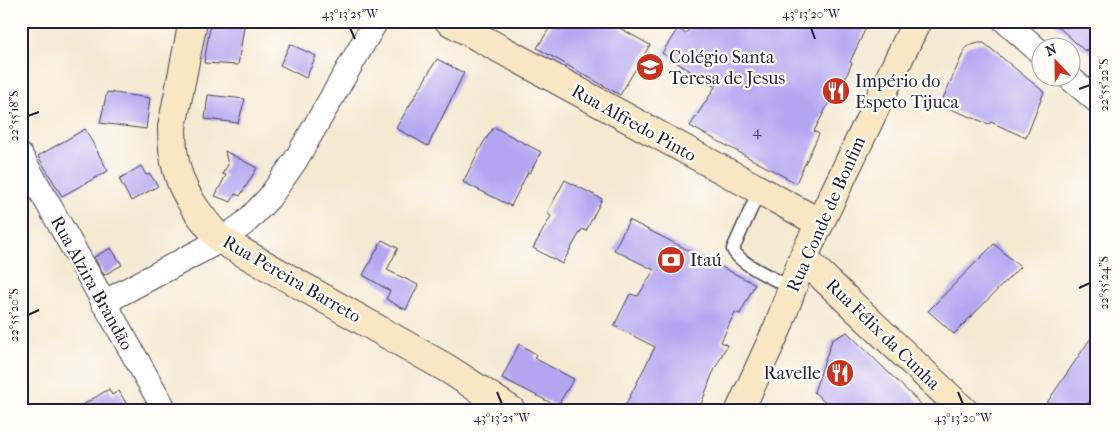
<svg xmlns="http://www.w3.org/2000/svg" width="1118" height="431" font-family="'IM FELL French Canon',serif">
	<style>
		.building { fill: #b4a5f1 }
		.lines { fill: none; stroke-linecap: round; stroke-linejoin: round }
		.lane-casing { stroke: #424052; stroke-width: 15 }
		.street-casing { stroke: #424052; stroke-width: 26 }
		.secondary-casing { stroke: #424052; stroke-width: 30 }
		.lane { stroke: #fff; stroke-width: 12 }
		.street { stroke: #fff; stroke-width: 24 }
		.secondary { stroke: #f9e7c3; stroke-width: 28 }
		.ticks { fill: none; stroke: #22223b; stroke-width: 2 }
		.labels { text-anchor: middle; stroke-width: 4.5; stroke-linejoin: round; paint-order: stroke }
		.number-label { font-size: 15px; fill: #464368 }
		.poi-label { font-size: 18px; fill: #22223b; stroke: #fdfcf7; text-anchor: start }
		.street-label { font-size: 18px; fill: #22223b; stroke: #fdfcf7 }
		.neatline { fill: none; stroke: #22223b; stroke-width: 2 }
		.ticks-label { font-size: 12px; text-anchor: middle; fill: #22223b }
	</style>
	<rect width="100%" height="100%" fill="#fdfcf7"/>
	<filter id="ink" filterUnits="userSpaceOnUse"><feTurbulence type="fractalNoise" baseFrequency=".02" numOctaves="2"/><feDisplacementMap in="SourceGraphic" scale="10" xChannelSelector="R" yChannelSelector="G"/><feConvolveMatrix kernelMatrix="1 2 1 2 8 2 1 2 1" color-interpolation-filters="sRGB"/></filter>
	<filter id="wash" filterUnits="userSpaceOnUse"><feTurbulence type="fractalNoise" baseFrequency=".0096" numOctaves="4" result="noise"/><feDisplacementMap in="SourceGraphic" scale="20" xChannelSelector="R" yChannelSelector="G"/><feGaussianBlur stdDeviation="1.12" result="paint"/><feColorMatrix in="noise" values="0 0 0 0 0 0 0 0 0 0 0 0 0 0 0 0 0 1.4 0 .05"/><feComposite in="paint" operator="in"/></filter>
	<g filter="url(#wash)">
		<rect width="100%" height="100%" fill="#f5e9d2"/>
		<g id="blocks">
			<path class="building" d="M211,21H245L238,65L204,63Z
				M554,21H607L650,45L620,95L537,48Z
				M695,21H869L850,62L852,63L841,88L835,97L833,95L814,131L819,134L796,183L690,126L715,87L662,53L678,28L686,34Z
				M1052,21H1097V58L1086,49L1085,51Z
				M978,43H984L1044,92L1026,138L991,122L989,124L940,105L966,47Z
				M290,44L316,56L306,78L280,65Z
				M437,59L464,73L428,146L396,128Z
				M107,92L150,98L146,129L100,123Z
				M208,95L245,99L238,123L205,119Z
				M494,127L541,152L530,173L528,172L511,206L463,182L482,145Z
				M85,129L108,171L62,196L38,156Z
				M225,151L257,168L240,196L235,194L231,202L215,196L226,175L222,174L228,165Z
				M141,166L146,175L150,174L158,186L131,201L119,179Z
				M565,180L602,199L586,231L582,229L562,264L533,248L551,216L547,213Z
				M629,220L755,284L740,314L735,312L721,342L727,345L712,375L699,410H623L655,347L614,326L630,294L638,296L654,270L614,250Z
				M382,240L398,248L387,270L418,285L406,310L386,299L390,291L363,275Z
				M994,244L1020,267L954,334L928,311Z
				M111,248L122,265L104,275L94,257Z
				M1097,329V394L1081,410H1042Z
				M847,332L927,410H833L814,392L832,340Z
				M519,344L536,354L534,358L574,379L557,406L502,378Z
				M109,389L112,395L119,391L130,410H74Z"/>
		</g>
	</g>
	<g filter="url(#ink)">
		<use href="#blocks" fill-opacity="0" stroke="#424052" stroke-width="1"/>
		<g class="lines">
			<defs>
				<path id="lane" d="M759,191L733,249C738,264 777,280 792,288"/>
				<path id="street" d="M1005,21L1040,52
					M1070,78L1097,101
					M21,156L165,410
					M103,303L221,240L245,223L269,198L295,161L376,21"/>
				<path id="secondary" d="M193,21L172,127C172,141 173,157 177,170C184,197 203,220 221,240L448,369L511,410
					M449,21L820,223
					M803,258L963,410
					M740,410L778,327L803,258L917,21"/>
			</defs>
			<use href="#lane" class="lane-casing"/>
			<use href="#street" class="street-casing"/>
			<use href="#secondary" class="secondary-casing"/>
			<use href="#lane" class="lane"/>
			<use href="#street" class="street"/>
			<use href="#secondary" class="secondary"/>
		</g>
	</g>
	<path class="ticks" d="M350,28L355,39M811,28L815,39M1079,89L1090,85M28,116L39,112M1079,288L1090,283M28,315L39,310M497,392L502,404M958,392L963,404"/>
	<defs>
		<symbol id="school-disc" viewBox="-11 -11 22 22"><circle r="9.5" fill="#c8321e" stroke="#fdfcf7"/><path d="M0-5L7-2L0 1L-7-2ZM-4 1L0 2.5L4 1V4Q0 6-4 4Z" fill="#fff"/></symbol>
		<symbol id="restaurant-disc" viewBox="-11 -11 22 22"><circle r="9.5" fill="#c8321e" stroke="#fdfcf7"/><path d="M-5-6h1v4h1v-4h1v4h1v-4h1v5L-1.5 .5V6h-2V.5L-5-1ZM5-6V6H3V1.5H1.5Q1.5-4 5-6Z" fill="#fff"/></symbol>
		<symbol id="bank-disc" viewBox="-11 -11 22 22"><circle r="9.5" fill="#c8321e" stroke="#fdfcf7"/><path d="M-6-4H6V4H-6ZM0-2.3a2.3 2.3 0 1 0 0 4.6a2.3 2.3 0 1 0 0-4.6Z" fill="#fff"/></symbol>
	</defs>
	<g fill-rule="evenodd">
		<use href="#school-disc" x="634" y="51" width="32" height="32"/>
		<use href="#restaurant-disc" x="820" y="75" width="32" height="32"/>
		<use href="#bank-disc" x="655" y="244" width="32" height="32"/>
		<use href="#restaurant-disc" x="824" y="357" width="32" height="32"/>
	</g>
	<g class="labels">
		<g class="number-label">
			<text x="757" y="136">4</text>
		</g>
		<g class="poi-label">
			<text x="669" y="63">Colégio Santa<tspan x="669" dy="21">Teresa de Jesus</tspan></text>
			<text x="855" y="87">Império do<tspan x="855" dy="21">Espeto Tijuca</tspan></text>
			<text x="690" y="266">Itaú</text>
			<text x="821" y="379" text-anchor="end">Ravelle</text>
		</g>
		<g class="street-label">
			<text transform="translate(634 123) rotate(29)" y="6">Rua Alfredo Pinto</text>
			<text transform="translate(826 214) rotate(-66)" y="6">Rua Conde de Bonfim</text>
			<text transform="translate(292 279) rotate(30)" y="6">Rua Pereira Barreto</text>
			<text transform="translate(92 283) rotate(61)" y="6">Rua Alzira Brandão</text>
			<text transform="translate(883 334) rotate(44)" y="6">Rua Félix da Cunha</text>
		</g>
	</g>
	<rect width="1118" height="431" fill="none" stroke="#fdfcf7" stroke-width="55"/>
	<g transform="translate(1056 62) rotate(338)"><circle r="24" fill="#fdfcf7" stroke="#a5a5ac"/>
	<path d="M0-4L9 19L0 12L-9 19Z" fill="#c8321e"/>
	<text y="-8" font-size="14" font-weight="bold" text-anchor="middle" fill="#22223b">N</text>
	</g>
	<rect x="28" y="28" width="1062" height="376" class="neatline"/>
	<g class="ticks-label">
		<text x="350" y="18">43°13'25"W</text>
		<text x="811" y="18">43°13'20"W</text>
		<text transform="translate(1104 85) rotate(-90)" y="4">22°55'22"S</text>
		<text transform="translate(14 116) rotate(-90)" y="4">22°55'18"S</text>
		<text transform="translate(1104 283) rotate(-90)" y="4">22°55'24"S</text>
		<text transform="translate(14 315) rotate(-90)" y="4">22°55'20"S</text>
		<text x="502" y="422">43°13'25"W</text>
		<text x="963" y="422">43°13'20"W</text>
	</g>
</svg>
